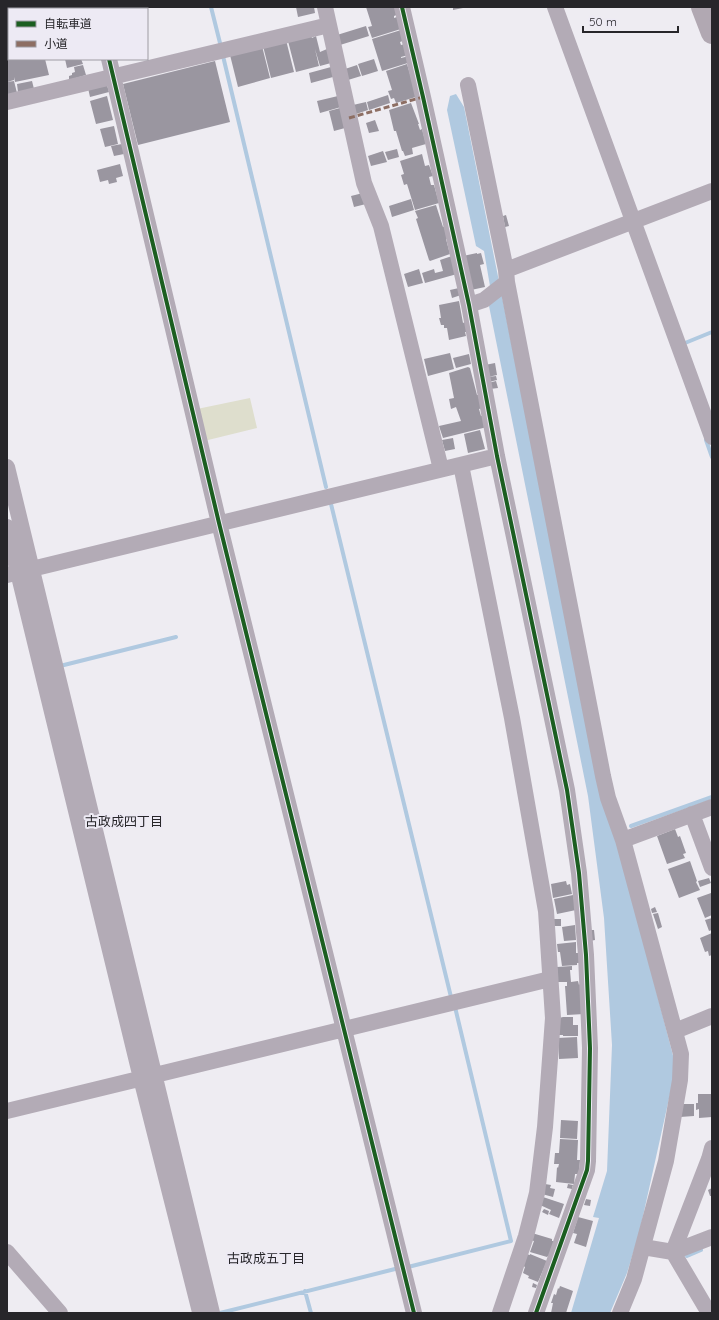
<svg xmlns="http://www.w3.org/2000/svg" width="719" height="1320" font-family="Quicksand,'Noto Sans JP',sans-serif">
	<style>
		.green { fill: #dedecd }
		.water { fill: #b0c9e0 }
		.lines { fill: none; stroke-linecap: round; stroke-linejoin: round }
		.stream { stroke: #b0c9e0; stroke-width: 4 }
		.building { fill: #9a96a0 }
		.minor { stroke: #b3abb6; stroke-width: 16 }
		.highway { stroke: #b1a8b2; stroke-width: 22 }
		.quiet { stroke: #8d6e63; stroke-width: 3; stroke-dasharray: 6 3; stroke-linecap: butt }
		.cycleway-casing { stroke: #edeaf4; stroke-width: 6 }
		.cycleway { stroke: #1b5e20; stroke-width: 4 }
		.labels { text-anchor: middle; stroke-width: 4; stroke-linejoin: round; paint-order: stroke }
		.neighbourhood-label { font-size: 13px; fill: #27262a; stroke: #edeaf4 }
	</style>
	<rect width="100%" height="100%" fill="#eeecf2"/>
	<path class="green" d="M7,7H88V9H9V54H7Z
		M250,398L257,428L204,441L197,409Z"/>
	<path class="water" d="M456,94L464,107L519,381L631,894L676,1067L639,1234L627,1273L610,1313H571L599,1218L593,1217L607,1171L612,1045L604,918L588,796L489,306L491,292L484,251L476,246L447,110L450,96Z"/>
	<g class="lines">
		<path class="stream" d="M211,7L220,43
			M223,56L326,487
			M685,343L712,332
			M706,440L712,457
			M331,504L451,997
			M60,666L176,637
			M631,826L712,797
			M687,1256L701,1250
			M408,1267L511,1241L455,1007
			M305,1291L311,1313
			M220,1313L395,1269"/>
	</g>
	<path class="building" d="M296,7H314L315,13L298,17Z
		M366,7H397L399,14L394,16V18L400,16L404,28L372,38L368,27L372,26Z
		M453,7H463V8L453,10Z
		M366,26L369,36L340,45L337,35Z
		M401,30L405,40L400,42L401,45L405,44L408,55L401,57V58L409,56L411,62L382,71L372,39Z
		M310,33L312,38L316,36L320,52L327,49L331,63L320,66L315,49L319,66L296,72L288,41Z
		M286,40L294,72L271,78L263,46Z
		M262,46L270,78L238,87L230,55Z
		M7,57H9V59H45L49,75L15,82L14,77V80L7,82Z
		M65,59H81L83,64L67,68Z
		M374,59L378,71L362,76L358,64Z
		M215,61L230,122L138,145L123,84Z
		M407,64L413,84L419,96L396,103L394,98L391,99L388,91L392,90L386,71Z
		M83,65L86,75L69,80V76L72,75V73L75,72L74,67Z
		M357,65L361,76L348,80L345,69Z
		M331,67L333,77L311,83L309,73Z
		M14,81L17,93L7,96V82Z
		M32,81L34,89L18,92L17,84Z
		M107,85L109,92L90,97L88,88Z
		M388,95L390,103L369,110L367,102Z
		M107,96L113,120L96,124L90,101Z
		M338,96L341,107L320,113L317,101Z
		M366,102L368,110L356,114L353,105Z
		M411,103L419,124H418L420,130L422,129L426,144L412,148L413,154L405,156L403,151H402L396,131H394L389,110Z
		M340,108L345,128L334,131L329,111Z
		M375,120L379,131L369,133L366,123Z
		M114,126L118,144L105,147L100,129Z
		M122,144L124,154L114,156L111,146Z
		M397,149L399,157L388,160L385,152Z
		M383,151L387,162L371,166L368,156Z
		M422,154L425,166L429,165L433,176L429,177L431,185H434L439,203L415,210L407,184L404,185L401,175L404,174L400,161Z
		M120,164L123,176L116,178L117,182L109,184L108,180L100,182L97,170Z
		M363,193L366,204L354,207L351,196Z
		M411,199L414,210L392,217L389,206Z
		M436,205L443,227L445,226L449,238L446,239L450,254L430,261L429,260L416,219L418,218L415,211Z
		M506,215L509,226L505,227L503,216Z
		M477,253V254L481,253L484,264L480,265L485,287L471,290L463,256Z
		M452,256L457,274L425,283L422,273L434,269L435,273L443,271L440,260Z
		M419,269L423,283L408,287L404,274Z
		M459,288L461,295L452,298L450,290Z
		M459,301L463,323L465,322L467,332H465L466,336L449,340L447,328H444V325H441L439,318H441L439,305Z
		M450,353L454,369L428,376L424,359Z
		M469,354L471,364L456,368L453,358Z
		M495,363L497,375L488,377L485,365Z
		M468,367L470,368L477,395H478L482,408L479,409L481,416L484,415L487,427L443,438L439,426L461,421L456,407L451,409L449,399L454,398L449,373Z
		M496,376L497,380L489,382L488,377Z
		M496,381L498,388L490,389L488,383Z
		M480,430L485,449L468,453L464,434Z
		M453,438L455,449L445,451L442,440Z
		M675,829L678,837L680,836L686,853L683,854L685,858L667,864L657,836Z
		M690,861L697,881L696,882L700,890L679,898L668,869Z
		M709,878L711,883L700,887L698,881Z
		M566,881L567,885L570,884L572,894L553,898L551,884Z
		M711,893L712,915L705,918L697,898Z
		M573,895L576,910L557,914L554,899Z
		M655,907L657,912L652,913L651,909Z
		M658,913L662,927L658,929L653,914Z
		M712,918V930L709,931L705,920Z
		M552,919H561V926H553Z
		M575,925L576,940L564,941L562,927Z
		M589,930H594L595,940L590,941Z
		M712,933V955L709,956L708,951L705,952L700,938Z
		M576,942V953H580L581,963H577V965L562,966L560,952H558L557,944Z
		M572,966V970H570L571,982L578,981L579,985L580,984L584,1014L567,1015L565,986H567V982H558L557,967Z
		M563,1017H573V1025H578V1036H563V1035H559V1018Z
		M577,1037L578,1058L559,1059L558,1038Z
		M698,1094H712V1117L699,1118V1109L696,1110V1103H698Z
		M682,1104H694V1116L680,1117Z
		M561,1120L578,1121L577,1139L560,1138Z
		M560,1139L578,1140L577,1160H580L579,1174H575L574,1184L556,1182L557,1167L558,1168L559,1164H554L555,1153H559Z
		M545,1184L551,1185L550,1188L555,1189L553,1197L542,1194Z
		M568,1184L573,1185L572,1189L567,1188Z
		M712,1188V1196H710L708,1190Z
		M543,1197L564,1204L559,1218L549,1214L551,1210L540,1205Z
		M586,1199L591,1200L590,1206L584,1205Z
		M544,1209L549,1211L548,1215L542,1212Z
		M578,1217L593,1221L586,1247L574,1243L577,1234L573,1233Z
		M532,1233L552,1239V1241H554L550,1256H548L547,1257L530,1252L534,1241L531,1240Z
		M526,1254L530,1255V1254L547,1261L538,1282L528,1278L529,1276L523,1273L525,1267L522,1265Z
		M533,1283L537,1285L536,1288L532,1287Z
		M560,1286L573,1291L566,1313H551L553,1303H551L554,1294L556,1295L558,1288L559,1289Z"/>
	<g class="lines">
		<path class="minor" d="M96,7L97,9
			M325,7L364,183L381,226L441,469
			M402,7L423,97L469,305L497,456L567,790L579,873L586,955L590,1048L588,1161L587,1170L536,1313
			M555,7L712,437
			M109,59L219,523L414,1313
			M468,85L506,270
			M7,102L329,25
			M507,282L603,776L608,798L623,840L681,1054L680,1080L666,1161L634,1279L620,1313
			M469,305L484,300L507,282L506,270L712,191
			M461,465L512,718L546,911L553,1018L545,1127L537,1193L526,1236L500,1313
			M7,467L212,1313
			M7,527L141,1078L200,1312L211,1309
			M7,575L497,456
			M692,814L712,868
			M623,840L712,807
			M675,1031L712,1016
			M7,1111L550,979
			M643,1247L673,1252L709,1159L712,1148
			M7,1252L60,1313
			M709,1313L673,1252L712,1237"/>
		<path class="highway" d="M702,7L712,33"/>
		<path class="quiet" d="M349,118L423,97"/>
		<defs>
			<path id="cycleway" d="M402,7L423,97L469,305L497,456L567,790L579,873L586,955L590,1048L588,1161L587,1170L536,1313
				M109,59L219,523L414,1313"/>
		</defs>
		<use href="#cycleway" class="cycleway-casing"/>
		<use href="#cycleway" class="cycleway"/>
	</g>
	<g class="labels">
		<g class="neighbourhood-label">
			<text x="124" y="826">古政成四丁目</text>
			<text x="266" y="1263">古政成五丁目</text>
		</g>
	</g>
	<rect width="719" height="1320" fill="none" stroke="#27262a" stroke-width="16"/>
	<rect x="8" y="8" width="140" height="52" fill="#edeaf4" stroke="#9e9ca3"/>
	<rect x="16" y="21" width="20" height="6" fill="#1b5e20" stroke="#9e9ca3"/>
	<text x="44" y="28" font-size="12" fill="#27262a">自転車道</text>
	<rect x="16" y="41" width="20" height="6" fill="#8d6e63" stroke="#9e9ca3"/>
	<text x="44" y="48" font-size="12" fill="#27262a">小道</text>
	<path d="M583 26v6h95v-6" fill="none" stroke="#27262a" stroke-width="2"/>
	<text x="589" y="26" font-size="12" fill="#27262a" stroke="#edeaf4" stroke-width="3" paint-order="stroke">50 m</text>
</svg>
